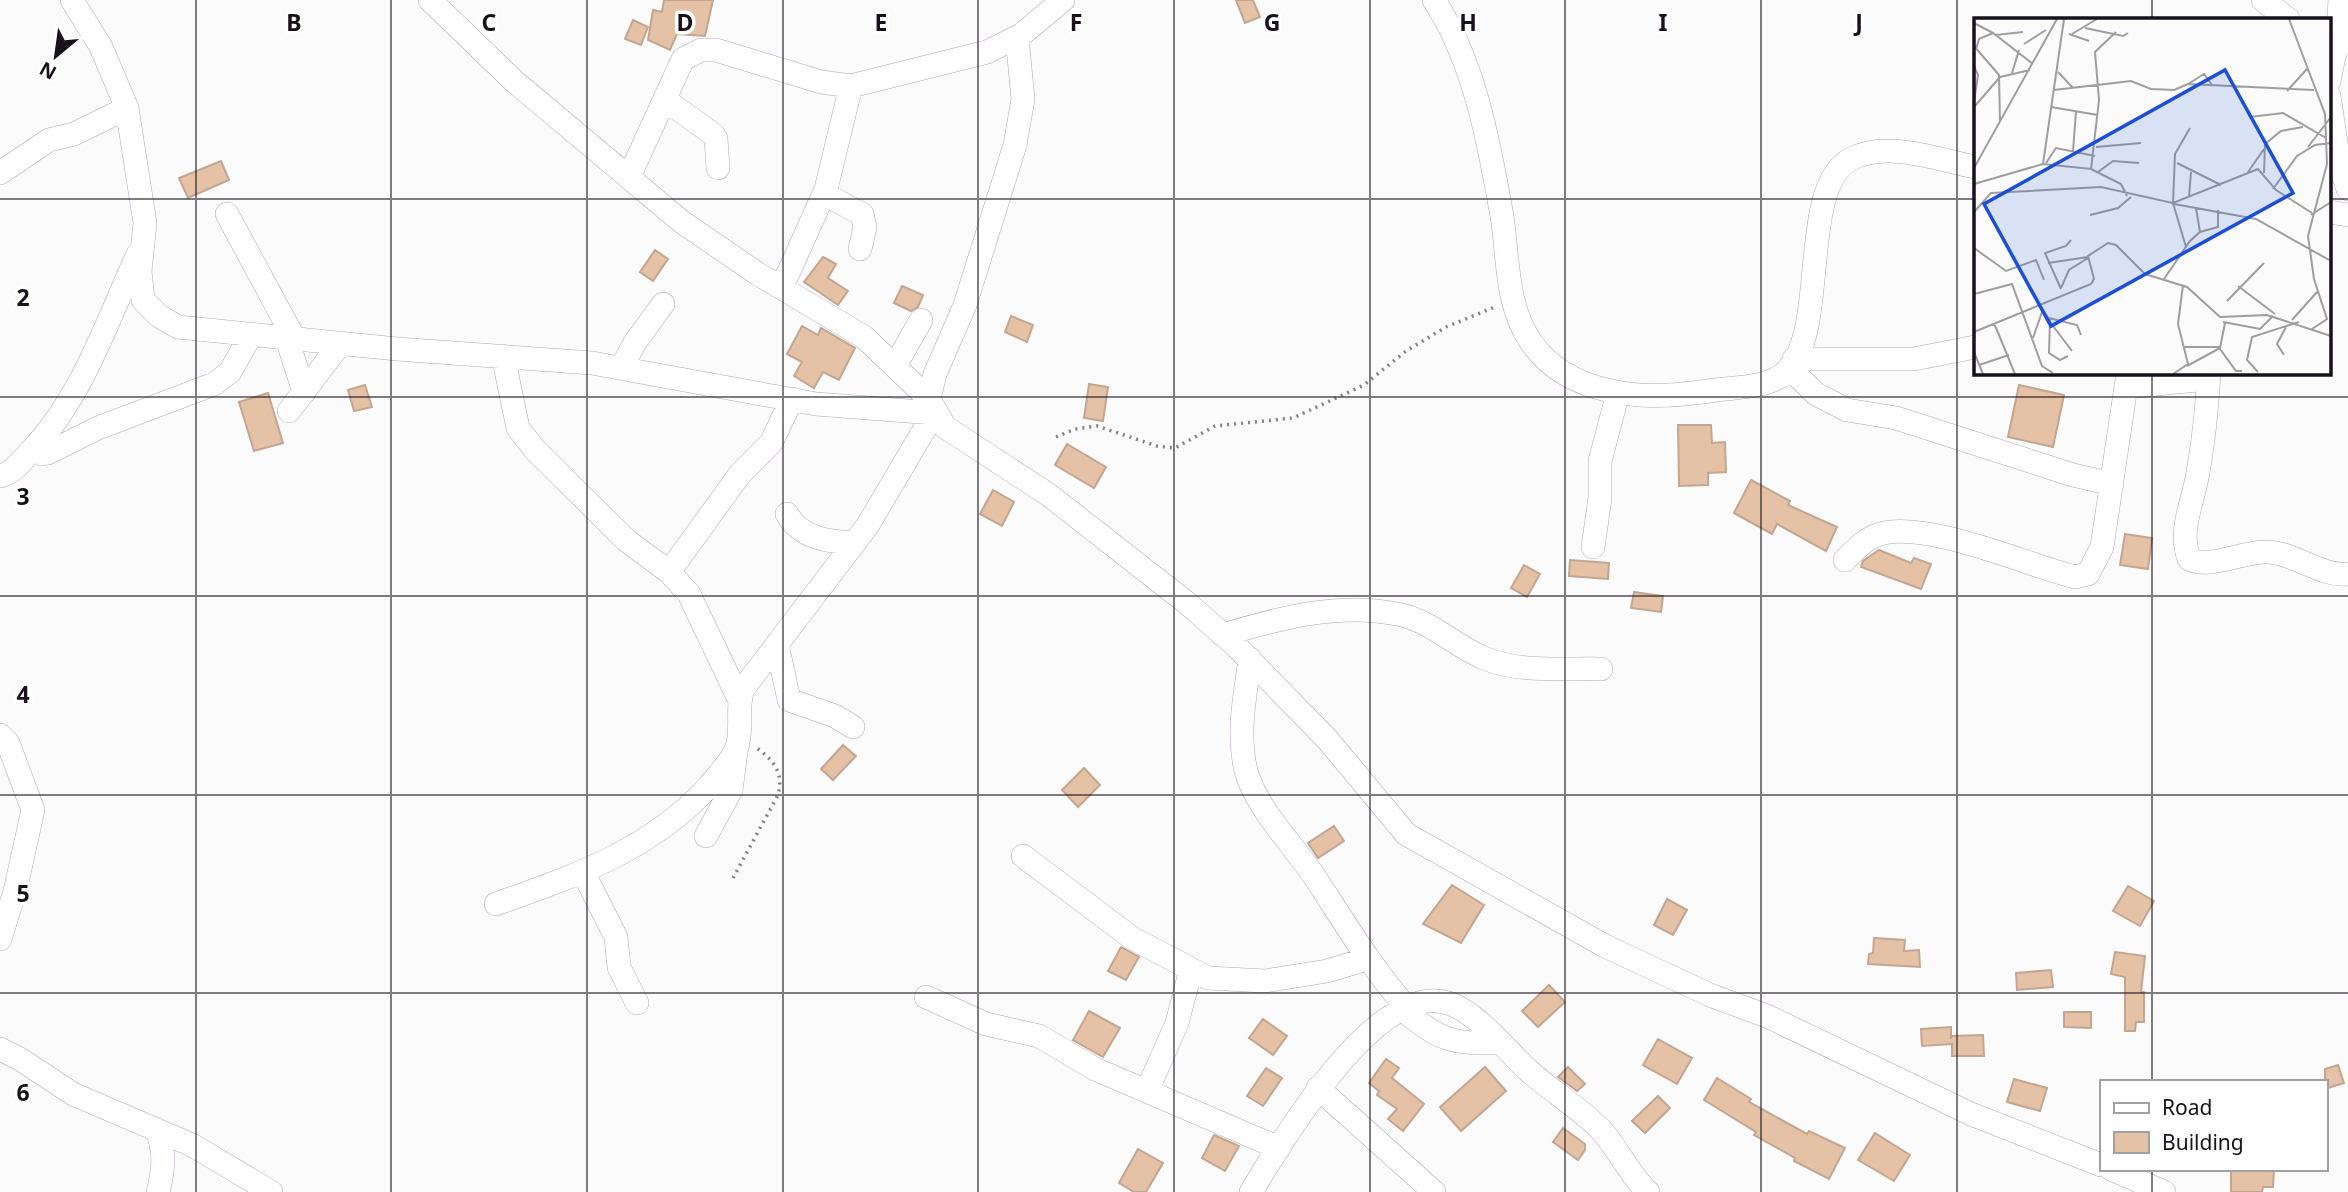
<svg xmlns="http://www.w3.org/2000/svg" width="2348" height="1192" font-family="'Noto Sans',sans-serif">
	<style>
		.building { fill: #e5c1a6; stroke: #c2a691; stroke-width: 2 }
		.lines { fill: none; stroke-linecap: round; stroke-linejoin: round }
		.street-casing { stroke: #b4a1bc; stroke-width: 24 }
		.path { stroke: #837f84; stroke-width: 3.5; stroke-dasharray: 2 5; stroke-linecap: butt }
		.street { stroke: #fff; stroke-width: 23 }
		.grid { fill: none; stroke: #18111b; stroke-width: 2; stroke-opacity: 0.55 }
		.inset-road { fill: none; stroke: #a09da1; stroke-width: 2 }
		.view { fill: #1d4ed8; fill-opacity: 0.15; stroke: #1d4ed8; stroke-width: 3.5 }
		.inset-edge { fill: none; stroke: #18111b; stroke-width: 3.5 }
		.grid-label { font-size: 23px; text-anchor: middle; font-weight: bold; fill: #18111b; stroke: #fff; stroke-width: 7; stroke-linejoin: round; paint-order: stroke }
	</style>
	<rect width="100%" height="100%" fill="#fbfbfb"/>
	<path class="building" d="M664,0H713L705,36L677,34L670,50L648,40L653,10L662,12Z
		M1236,0H1253L1260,17L1245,23Z
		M633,20L648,27L641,45L625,39Z
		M221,161L229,180L188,198L179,178Z
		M655,250L668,259L653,281L640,272Z
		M823,257L836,264L828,278L848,291L838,305L804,282Z
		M902,286L923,295L918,307L911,311L894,303Z
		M1011,316L1033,325L1027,342L1005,332Z
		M802,326L818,335L821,328L855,348L839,380L823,372L814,388L794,376L802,362L787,354Z
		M1089,384L1108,387L1103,421L1084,418Z
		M365,385L372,407L354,411L348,390Z
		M2019,385L2064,395L2053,447L2008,437Z
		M268,393L283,443L254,451L239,402Z
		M1678,425H1711L1712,443L1725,442L1726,472L1708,473V485L1679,486Z
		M1067,444L1106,467L1094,488L1055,465Z
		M1751,480L1790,501L1788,505L1837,527L1826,551L1777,524L1772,534L1734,513Z
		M993,490L1014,502L1002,526L980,514Z
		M2125,534L2152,538L2148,569L2120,565Z
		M1879,550L1911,563L1914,558L1931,564L1921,589L1861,567L1863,561Z
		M1570,560L1609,563L1608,579L1569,576Z
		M1524,565L1540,574L1527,597L1511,588Z
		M1634,592L1663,596L1661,612L1631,608Z
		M843,745L856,756L833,780L821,769Z
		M1084,768L1100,785L1078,807L1062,790Z
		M1334,826L1344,841L1318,858L1308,843Z
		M1452,885L1484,905L1461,943L1423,924Z
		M2128,886L2154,901L2140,926L2113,911Z
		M1667,899L1687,910L1673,935L1654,925Z
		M1874,938L1905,940L1904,951L1919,950L1920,967L1868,964L1869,954L1873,953Z
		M1121,947L1139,957L1126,980L1108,971Z
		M2115,952L2145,956L2141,992H2144V1022H2136L2135,1031H2125V977L2111,974Z
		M2051,970L2053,987L2017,990L2016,973Z
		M1549,985L1565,1002L1538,1027L1522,1011Z
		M1089,1011L1120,1028L1103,1057L1073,1040Z
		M2064,1012H2091V1028L2064,1027Z
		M1263,1019L1287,1036L1273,1055L1249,1038Z
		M1951,1027V1039V1036L1983,1035L1984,1056H1952V1044L1922,1046L1921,1029Z
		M1658,1039L1692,1058L1677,1084L1643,1065Z
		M1386,1059L1399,1068L1392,1078L1424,1104L1403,1131L1388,1119L1397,1109L1377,1095L1379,1091L1369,1083Z
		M2338,1065L2344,1083L2325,1089V1069Z
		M1485,1067L1506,1091L1461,1131L1440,1107Z
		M1568,1067L1585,1084L1577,1091L1558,1077Z
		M1266,1068L1282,1078L1263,1106L1247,1096Z
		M1717,1078L1751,1099L1749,1102L1807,1134L1809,1131L1845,1148L1829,1179L1794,1161L1795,1158L1754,1135L1756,1132L1704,1100Z
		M2014,1079L2047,1088L2040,1111L2007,1102Z
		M1658,1096L1670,1108L1645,1133L1632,1121Z
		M1563,1128L1585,1144V1150L1578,1160L1553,1142Z
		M1875,1133L1910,1155L1894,1181L1858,1160Z
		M1214,1135L1239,1146L1225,1171L1202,1158Z
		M1138,1149L1163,1163L1146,1192H1134L1119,1183Z
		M2231,1169H2274L2273,1187H2263L2262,1192H2231Z"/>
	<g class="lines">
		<defs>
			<path id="street" d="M72,0L101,47L127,108L145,223L140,271L143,300L159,316L178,327L397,349L592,363L816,404L934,413L868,525L743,689C736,708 743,728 737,747C732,761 718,775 709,786C651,850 575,876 496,904
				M430,0L515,82L682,222L758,274L864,337L929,399
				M1434,0C1475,63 1489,143 1502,216C1508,255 1506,304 1529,339C1548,369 1578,384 1611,391C1647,399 1680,395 1716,390C1738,387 1770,388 1787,371C1829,329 1798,187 1851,159C1888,140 1938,160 1975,167
				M2263,0L2288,19
				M1017,37L1023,99L1015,145L965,305L935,374L929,399L945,427L1049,495L1187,603L1237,647L1327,739L1406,834L1605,946L1710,995L1769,1017L1971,1114L2101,1165
				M2337,49L2340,0
				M2329,81L2335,52L2348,34
				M2329,96L2339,162L2348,189
				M665,100L713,134L716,139L718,168
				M0,173L49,140L74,134L127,108
				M629,177L683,59L701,50H716L821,82L851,86L987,52L1021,35L1063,0
				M824,194L862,214L865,227L860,249
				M2329,212L2348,215
				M227,214L295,340
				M782,287L826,189L851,86
				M287,339L304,392
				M503,356L518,428L535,450L626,540L669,572L689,594L739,699
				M1794,359H1914L1975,347
				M895,366L921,320
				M621,368L636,341L663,304
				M1789,368L1816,394L1847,410L1896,418L2073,475L2112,484
				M2209,373C2207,406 2204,439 2198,472C2194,501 2178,529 2189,559C2209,570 2245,550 2269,552C2297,554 2321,577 2348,574
				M2126,387L2197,380L2209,373
				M289,411L340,344
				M35,447L42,454L48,453L98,428L214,384L230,372L251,335
				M0,476C12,474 21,462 29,453C83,397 106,323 138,254
				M787,514C800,538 831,543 855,542
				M1593,547L1600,498V461L1618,393
				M1845,560C1855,550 1866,538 1880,534C1925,520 2028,565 2075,577L2088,574L2102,547L2128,373
				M669,572L740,474L771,443L792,399
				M1223,635C1280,618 1338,602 1397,614C1428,619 1455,646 1484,658C1519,673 1562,668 1601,669
				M777,644L789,700L835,716L853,727
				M1250,659C1245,695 1237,734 1246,771C1257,810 1294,845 1316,879C1345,923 1371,967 1406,1007
				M0,735L8,743L33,810L15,891L0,939
				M706,836L731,790L736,751
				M1023,856L1132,938L1208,978L1265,981L1327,971L1367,959
				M583,872L616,937L619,967L637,1003
				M926,997L986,1024L1039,1036L1095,1069L1279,1148
				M1402,1009C1437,1039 1454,1046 1500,1042
				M0,1049L20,1059L73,1094L192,1145L271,1192
				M1318,1088L1434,1192
				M1147,1091L1177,1023L1191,969
				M157,1130C165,1152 164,1168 158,1192
				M2111,1169L2164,1192
				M1251,1192C1281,1142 1377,980 1448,1003C1477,1012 1507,1051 1529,1071C1553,1093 1582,1109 1603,1132C1619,1151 1630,1175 1648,1192"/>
		</defs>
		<use href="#street" class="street-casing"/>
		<path class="path" d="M1056,437L1075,429L1097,426L1157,446L1175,448L1215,426L1293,418L1364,385L1406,351L1446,327L1495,307
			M733,878L778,795C784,773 774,761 757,748"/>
		<use href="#street" class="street"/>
	</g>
	<path class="grid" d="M196,0V1192M391,0V1192M587,0V1192M783,0V1192M978,0V1192M1174,0V1192M1370,0V1192M1565,0V1192M1761,0V1192M1957,0V1192M2152,0V19M0,199H1975M2329,199H2348M2152,373V1082M0,397H2348M0,596H2348M0,795H2348M0,993H2348M2152,1169V1192"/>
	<g transform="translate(1974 18)">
		<rect width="357" height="357" fill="#fbfbfb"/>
		<path class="inset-road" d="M315,1L351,96L353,146L334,218L340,261L353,301L338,311M0,5L19,15M111,10L149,18L154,15M95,16L115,23M98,16L123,1M22,17L49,14M50,26L72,12M0,28L25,57L26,104M2,31L5,21L19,15L59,46M0,48L4,57L0,84M84,54L99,70M38,55L45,32M26,59L56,52M214,66L230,56L238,67M259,67L276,99L309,95L352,120M80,72L157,63L177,71L200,72L214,66L340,72M313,73L333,51M0,89L26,59M77,89L124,97M216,110L201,136L199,185L284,151L302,172L338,195M122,129L167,125M334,129L357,99M99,133L102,94M72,145L82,130L121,138M203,145L247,167M69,146L90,1M0,150L83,1M117,151L147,166L153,178M124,154L139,143L165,145M274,154L290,131M290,155L291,126L307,113L329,109M0,166L69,146L117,151L125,82L121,34L142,14M299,171L323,138L341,127L357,125M215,179L217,154M200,186L282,201L357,243M222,190L226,214M0,194L17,175L127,169L199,185L212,229M116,197L144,190L157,179M337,197L357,184M0,230L32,253L62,242L70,262M74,245L114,239M190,261L216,223L226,214L244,209V192M264,268L301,296M87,270L95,252L114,240M87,271L71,235L92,228L97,222M0,276L38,266L68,348L79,355M253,283L290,245M64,286L76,302L75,335L86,342L94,338M75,300L103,307L107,317M318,302L343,274M76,304L98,333M249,304L286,311L299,298M20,305L41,356M0,314L117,266L120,261L114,238L134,225L142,227L171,256L213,269L246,299L293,297L357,318M59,320L69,291M209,329H247M246,331L262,353H268M0,334L9,356M310,337L303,326L312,309M5,347L35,337M213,348L246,330L251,305M284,354L273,342L278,319L325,304M199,356L214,346L204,306L209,267"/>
		<path class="view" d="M251,52L319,175L77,308L10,186Z"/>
		<rect width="357" height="357" class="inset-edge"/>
	</g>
	<g class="grid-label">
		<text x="294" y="31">B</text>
		<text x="489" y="31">C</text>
		<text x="685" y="31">D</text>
		<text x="881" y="31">E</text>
		<text x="1076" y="31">F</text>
		<text x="1272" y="31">G</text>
		<text x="1468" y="31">H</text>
		<text x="1663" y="31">I</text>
		<text x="1859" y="31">J</text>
		<text x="23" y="306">2</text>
		<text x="23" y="505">3</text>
		<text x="23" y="703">4</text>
		<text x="23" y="902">5</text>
		<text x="23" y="1101">6</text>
	</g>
	<rect x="2100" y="1080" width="228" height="91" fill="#ffffff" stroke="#a3a0a4" stroke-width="2"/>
	<rect x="2114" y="1103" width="35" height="10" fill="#ffffff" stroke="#a3a0a4" stroke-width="2"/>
	<text x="2162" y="1115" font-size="21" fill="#18111b">Road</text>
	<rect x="2114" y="1132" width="35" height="21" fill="#e5c1a6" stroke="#a3a0a4" stroke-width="2"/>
	<text x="2162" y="1150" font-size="21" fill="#18111b">Building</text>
	<g transform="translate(56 56) rotate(209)" stroke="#ffffff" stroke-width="5" paint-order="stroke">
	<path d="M0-5L12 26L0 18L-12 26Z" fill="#18111b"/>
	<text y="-10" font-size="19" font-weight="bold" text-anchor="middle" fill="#18111b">N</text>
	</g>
</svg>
